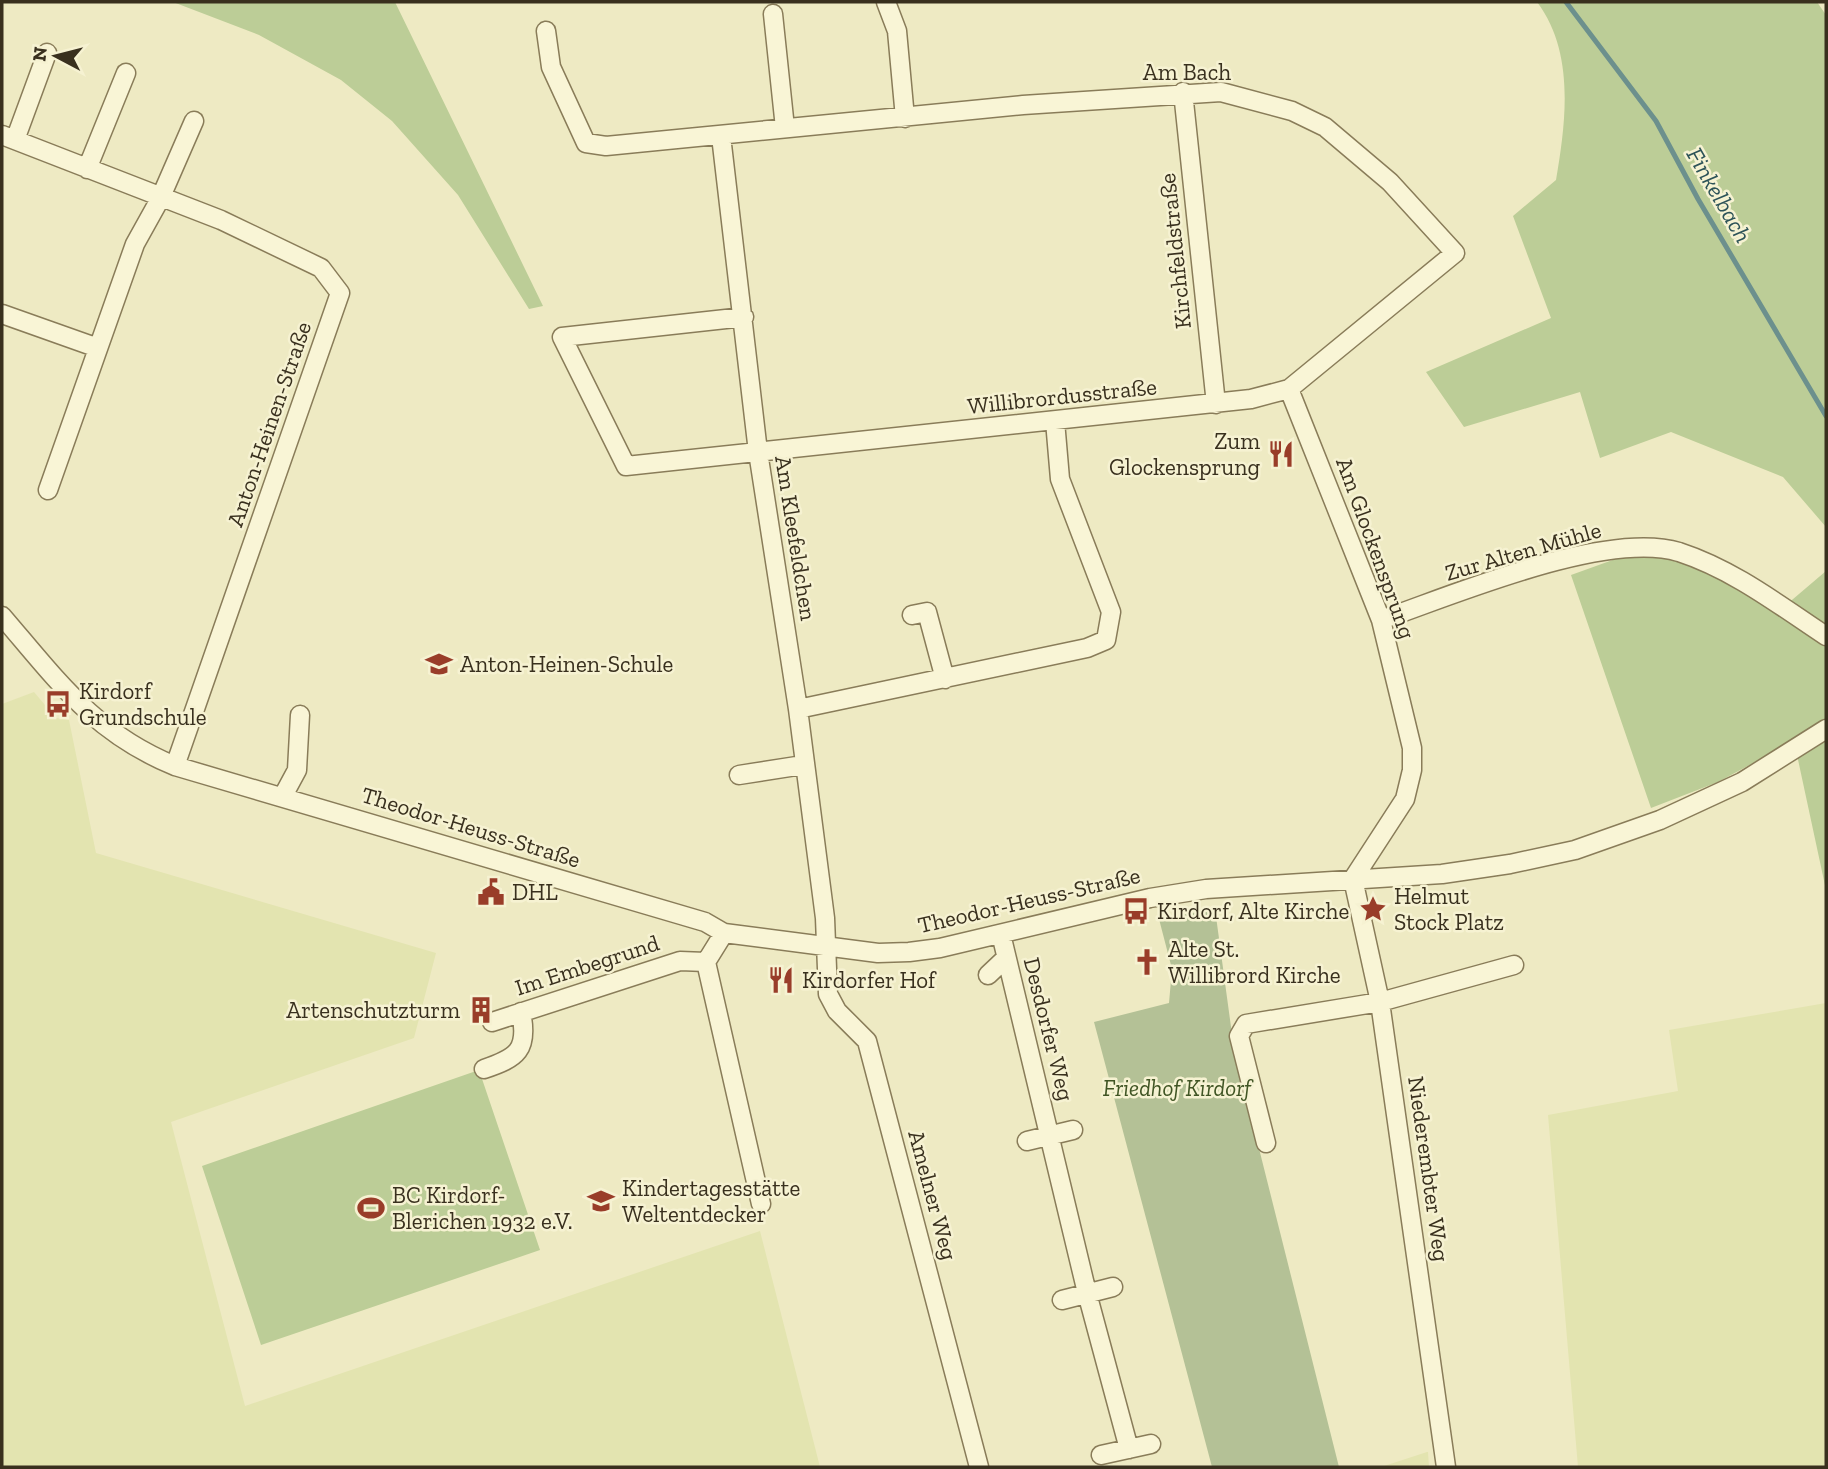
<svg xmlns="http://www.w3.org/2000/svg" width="1828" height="1469" font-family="'Zilla Slab',serif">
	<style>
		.farmland { fill: #e3e4b0 }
		.green { fill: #bccd97 }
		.cemetery { fill: #b4c196 }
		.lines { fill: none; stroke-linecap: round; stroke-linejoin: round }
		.stream { stroke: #6c908d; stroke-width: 5 }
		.minor-casing { stroke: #897c59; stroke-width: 21 }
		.minor { stroke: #f9f5d6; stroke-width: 18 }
		.labels { text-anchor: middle; stroke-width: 5; stroke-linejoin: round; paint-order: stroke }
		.street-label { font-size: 23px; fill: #39301e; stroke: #f6f2d2 }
		.poi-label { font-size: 23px; fill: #39301e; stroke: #f6f2d2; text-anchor: start }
		.park-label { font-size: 23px; font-style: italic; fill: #405524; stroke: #f6f2d2 }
		.water-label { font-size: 24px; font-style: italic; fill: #2d5358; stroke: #f6f2d2 }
	</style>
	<rect width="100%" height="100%" fill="#eeeac3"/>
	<path class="farmland" d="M34,692L56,718L69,720L96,853L436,953L414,1038L171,1122L245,1406L760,1231L820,1467H2V704Z
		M1826,1003V1467H1578L1548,1115L1678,1091L1669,1030Z
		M1428,1452L1429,1467H1381L1427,1452Z"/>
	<path class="green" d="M173,2H395L543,306L529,309L458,195L392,121L341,80L259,35Z
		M1537,2H1817L1826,15V527L1783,477L1671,432L1600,458L1580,392L1464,427L1426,372L1551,318L1513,216L1556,180C1566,122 1575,52 1537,2Z
		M1659,553L1715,565L1779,611L1826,571V890L1794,741L1718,782L1651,808L1571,575L1621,557Z
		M479,1070L540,1250L261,1345L202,1166Z"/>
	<path class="cemetery" d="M1215,909L1234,1049L1339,1467H1212L1094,1022L1169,1003L1172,969L1159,919Z"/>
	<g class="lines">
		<path class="stream" d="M1566,2L1656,121L1698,199L1826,416"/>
		<defs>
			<path id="minor" d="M886,2L897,31L905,118
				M773,14L785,128
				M546,31L551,67L586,143L606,146L1023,105L1221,92L1292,111L1325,127L1390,182L1455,253L1289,389L1251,399L626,466L562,337L744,317
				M1183,92L1216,404
				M2,135L221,220L321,268L340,293L175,766
				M721,136L758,452L798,709L825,918L828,994L837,1011L867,1041L979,1467
				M15,140L47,53
				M87,169L126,73
				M2,314L98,348
				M1289,389L1381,620L1412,748V770L1405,799L1353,879L1380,1002L1446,1467
				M48,490L135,244L160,199L194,121
				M912,615L927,612L945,679
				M2,616C57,680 94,733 175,766L705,922L724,933L878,953L909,952L940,948L1150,898L1206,889L1442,874L1510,864L1575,850L1660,820L1742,782L1826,729
				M1381,620C1454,595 1605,530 1679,552C1734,570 1779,605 1826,636
				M798,709L1087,648L1106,640L1111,612L1060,479L1055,421
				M739,775L803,765
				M283,796L297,770L300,715
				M1001,934L1087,1293L1129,1449
				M706,962L761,1204
				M988,975L1006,958
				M492,1022L680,961L706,962L724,933
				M484,1069C517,1058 529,1050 521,1012
				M1027,1141L1073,1130
				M1266,1143L1239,1036L1246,1024L1380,1002L1514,965
				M1062,1300L1113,1287
				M1101,1455L1151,1444"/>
		</defs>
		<use href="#minor" class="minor-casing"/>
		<use href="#minor" class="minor"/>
	</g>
	<defs>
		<symbol id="restaurant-bare" viewBox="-9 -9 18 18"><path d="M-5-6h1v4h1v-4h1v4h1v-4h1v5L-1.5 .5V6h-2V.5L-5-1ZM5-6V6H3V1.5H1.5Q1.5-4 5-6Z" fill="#993d29" stroke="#f6f2d2" stroke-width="2.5" paint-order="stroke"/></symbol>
		<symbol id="school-bare" viewBox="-9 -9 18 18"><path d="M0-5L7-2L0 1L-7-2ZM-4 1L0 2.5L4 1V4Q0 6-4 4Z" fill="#993d29" stroke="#f6f2d2" stroke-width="2.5" paint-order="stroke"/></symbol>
		<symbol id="bus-bare" viewBox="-9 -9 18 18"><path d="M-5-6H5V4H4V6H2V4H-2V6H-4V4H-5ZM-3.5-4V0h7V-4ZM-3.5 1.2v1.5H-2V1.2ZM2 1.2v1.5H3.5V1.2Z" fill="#993d29" stroke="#f6f2d2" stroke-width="2.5" paint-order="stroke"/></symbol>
		<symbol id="civic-bare" viewBox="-9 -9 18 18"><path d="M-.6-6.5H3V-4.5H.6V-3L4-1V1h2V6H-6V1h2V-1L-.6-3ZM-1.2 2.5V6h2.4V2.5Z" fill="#993d29" stroke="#f6f2d2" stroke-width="2.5" paint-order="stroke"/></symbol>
		<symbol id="sight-bare" viewBox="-9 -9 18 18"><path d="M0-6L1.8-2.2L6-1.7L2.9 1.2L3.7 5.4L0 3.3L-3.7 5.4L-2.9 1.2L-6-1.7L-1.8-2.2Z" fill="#993d29" stroke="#f6f2d2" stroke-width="2.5" paint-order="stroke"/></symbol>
		<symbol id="church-bare" viewBox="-9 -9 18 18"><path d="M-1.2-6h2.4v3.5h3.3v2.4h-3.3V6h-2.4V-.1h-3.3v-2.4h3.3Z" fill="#993d29" stroke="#f6f2d2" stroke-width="2.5" paint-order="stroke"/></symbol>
		<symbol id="building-bare" viewBox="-9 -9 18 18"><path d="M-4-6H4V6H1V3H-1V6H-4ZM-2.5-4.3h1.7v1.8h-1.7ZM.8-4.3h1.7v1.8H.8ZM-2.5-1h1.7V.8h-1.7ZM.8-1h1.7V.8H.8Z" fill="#993d29" stroke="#f6f2d2" stroke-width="2.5" paint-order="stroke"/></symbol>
		<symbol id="stadium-bare" viewBox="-9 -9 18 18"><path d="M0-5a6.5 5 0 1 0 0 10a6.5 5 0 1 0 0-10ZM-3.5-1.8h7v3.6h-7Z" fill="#993d29" stroke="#f6f2d2" stroke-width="2.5" paint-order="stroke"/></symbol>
	</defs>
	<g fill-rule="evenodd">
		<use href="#restaurant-bare" x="1262" y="435" width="38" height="38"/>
		<use href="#school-bare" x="420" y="645" width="38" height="38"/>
		<use href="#bus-bare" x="39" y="685" width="38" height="38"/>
		<use href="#civic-bare" x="472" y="873" width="38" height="38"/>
		<use href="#sight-bare" x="1354" y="890" width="38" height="38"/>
		<use href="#bus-bare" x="1117" y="892" width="38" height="38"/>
		<use href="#church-bare" x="1128" y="943" width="38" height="38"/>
		<use href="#restaurant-bare" x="762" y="961" width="38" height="38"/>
		<use href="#building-bare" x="462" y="991" width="38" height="38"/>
		<use href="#school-bare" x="582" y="1182" width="38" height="38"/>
		<use href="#stadium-bare" x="352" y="1189" width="38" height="38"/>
	</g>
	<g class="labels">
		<g class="street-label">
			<text x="1187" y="80">Am Bach</text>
			<text transform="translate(1175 251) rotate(-96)" y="8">Kirchfeldstraße</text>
			<text transform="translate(1062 396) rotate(-6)" y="8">Willibrordusstraße</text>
			<text transform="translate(269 424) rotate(-71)" y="8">Anton-Heinen-Straße</text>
			<text transform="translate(796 538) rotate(81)" y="8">Am Kleefeldchen</text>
			<text transform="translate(1376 548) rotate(70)" y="8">Am Glockensprung</text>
			<text transform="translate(1523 551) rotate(-16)" y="8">Zur Alten Mühle</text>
			<text transform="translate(471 827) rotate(17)" y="8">Theodor-Heuss-Straße</text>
			<text transform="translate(1029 900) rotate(-13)" y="8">Theodor-Heuss-Straße</text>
			<text transform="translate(587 965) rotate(-18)" y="8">Im Embegrund</text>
			<text transform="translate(1049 1029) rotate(76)" y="8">Desdorfer Weg</text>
			<text transform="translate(1429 1169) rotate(82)" y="8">Niederembter Weg</text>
			<text transform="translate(933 1195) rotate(75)" y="8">Amelner Weg</text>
		</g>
		<g class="poi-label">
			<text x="1260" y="449" text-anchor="end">Zum<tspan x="1260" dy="26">Glockensprung</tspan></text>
			<text x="460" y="672">Anton-Heinen-Schule</text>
			<text x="79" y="699">Kirdorf<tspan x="79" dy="26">Grundschule</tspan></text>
			<text x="512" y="900">DHL</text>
			<text x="1394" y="904">Helmut<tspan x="1394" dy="26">Stock Platz</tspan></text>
			<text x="1157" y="919">Kirdorf, Alte Kirche</text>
			<text x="1168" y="957">Alte St.<tspan x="1168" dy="26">Willibrord Kirche</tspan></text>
			<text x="802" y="988">Kirdorfer Hof</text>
			<text x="460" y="1018" text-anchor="end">Artenschutzturm</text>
			<text x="622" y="1196">Kindertagesstätte<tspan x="622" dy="26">Weltentdecker</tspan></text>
			<text x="392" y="1203">BC Kirdorf-<tspan x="392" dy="26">Blerichen 1932 e.V.</tspan></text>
		</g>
		<g class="park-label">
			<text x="1177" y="1096">Friedhof Kirdorf</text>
		</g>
		<g class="water-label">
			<text transform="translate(1719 195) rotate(60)" y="8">Finkelbach</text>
		</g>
	</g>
	<rect width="1828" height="1469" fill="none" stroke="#39301e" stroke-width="7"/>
	<g transform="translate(56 56) rotate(277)" stroke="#f6f2d2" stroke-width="5" paint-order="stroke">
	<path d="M0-5L12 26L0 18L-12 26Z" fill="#39301e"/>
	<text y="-10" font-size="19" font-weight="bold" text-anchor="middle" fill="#39301e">N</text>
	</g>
</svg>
